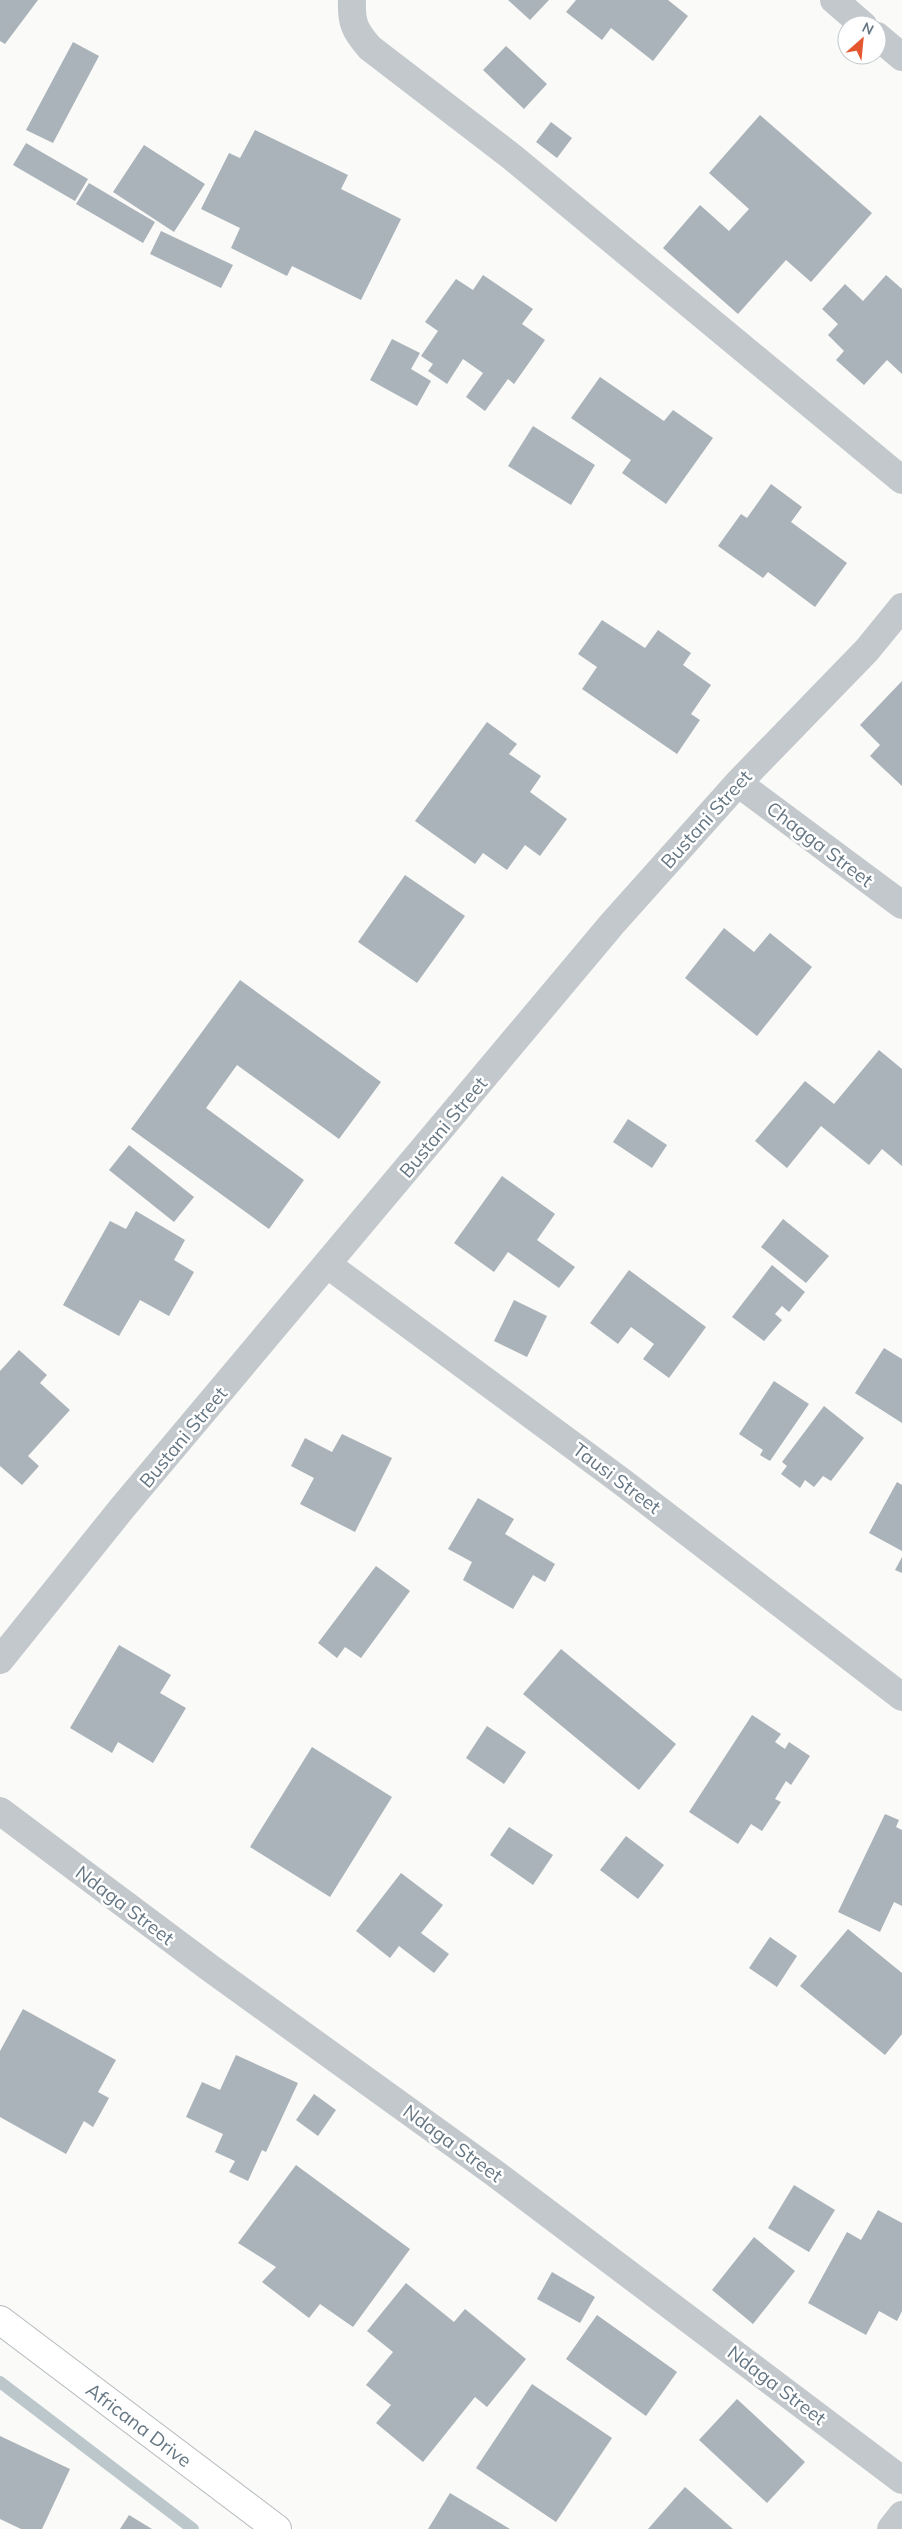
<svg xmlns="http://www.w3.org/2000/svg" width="902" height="2529" font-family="Mulish,sans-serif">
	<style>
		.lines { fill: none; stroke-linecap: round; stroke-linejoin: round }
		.stream { stroke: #bbc7cb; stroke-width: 12 }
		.building { fill: #aab3b9 }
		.primary-casing { stroke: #b5babe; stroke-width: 30 }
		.street { stroke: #c3c8cc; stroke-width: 28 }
		.primary { stroke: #fff; stroke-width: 28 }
		.labels { text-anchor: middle; stroke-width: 5; stroke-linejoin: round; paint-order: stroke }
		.street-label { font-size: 19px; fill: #657683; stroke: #fff }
	</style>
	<rect width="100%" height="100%" fill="#fafaf8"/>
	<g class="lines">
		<path class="stream" d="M0,2382L193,2529"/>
	</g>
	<path class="building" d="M0,0H38L5,44L0,41Z
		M508,0H549L530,20Z
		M576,0H668L688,16L653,61L611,28L602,40L566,12Z
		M73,42L99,56L53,143L26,130Z
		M506,46L547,84L524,109L483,70Z
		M760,115L872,213L811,282L786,260L738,314L663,248L700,205L729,231L749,209L709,173Z
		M551,122L572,138L557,158L536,142Z
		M255,130L348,175L341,189L401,219L361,300L292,266L287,276L231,248L240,228L201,209L229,153L240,158Z
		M26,143L88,179L75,201L13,165Z
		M144,145L205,184L174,232L113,192Z
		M89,183L155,222L143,243L76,204Z
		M161,231L233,265L221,288L150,254Z
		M483,275L533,309L522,324L545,340L514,384L508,379L485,411L466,397L483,373L463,359L447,384L428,371L433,364L421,356L438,331L425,322L456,279L473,290Z
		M886,275L902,289V374L887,360L864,385L836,360L844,351L828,335L838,324L822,309L845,284L863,301Z
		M392,339L420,353L411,369L431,381L417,406L370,380Z
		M600,377L664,421L673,410L713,438L666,504L622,473L631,460L571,418Z
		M533,426L595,465L571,505L508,466Z
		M771,484L802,507L791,522L847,563L815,607L768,572L763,578L718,546L741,514L747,518Z
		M602,620L645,648L658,630L691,653L683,665L711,685L691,714L700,720L677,754L582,689L597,667L578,654Z
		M902,681V786L870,756L880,745L860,725Z
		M487,722L517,744L509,754L541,776L530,792L567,819L540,856L525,845L507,870L483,853L475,864L415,821Z
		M405,875L465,916L417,983L358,942Z
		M724,928L754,952L770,933L812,967L757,1036L685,978Z
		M240,980L381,1082L339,1139L237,1065L206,1108L304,1180L269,1229L131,1129Z
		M879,1050L902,1069V1166L882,1149L869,1165L821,1126L787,1168L755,1141L805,1081L834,1104Z
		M628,1119L667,1145L652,1168L613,1142Z
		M129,1145L194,1197L174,1222L109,1170Z
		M502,1176L555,1214L537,1240L575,1267L559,1288L508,1252L494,1272L454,1243Z
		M136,1211L185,1240L174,1260L194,1272L169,1316L140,1300L119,1336L63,1305L110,1221L126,1229Z
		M783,1219L829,1256L806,1283L761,1247Z
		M772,1265L805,1292L789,1312L782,1306L775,1314L782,1320L764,1341L732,1317Z
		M629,1270L706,1327L669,1378L643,1359L654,1344L631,1327L618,1344L590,1323Z
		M514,1300L547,1316L527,1357L494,1341Z
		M884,1348L902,1359V1423L855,1393Z
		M19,1350L47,1375L40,1383L70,1410L28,1456L39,1466L22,1485L0,1466V1371Z
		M774,1381L809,1404L770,1461L760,1455L763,1450L739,1434Z
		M824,1406L864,1438L831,1481L823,1476L814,1487L805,1480L800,1488L781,1474L787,1466L782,1462Z
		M342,1434L392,1458L355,1532L300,1504L314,1478L291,1466L305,1438L332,1452Z
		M897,1482L902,1485V1551L869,1533Z
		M478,1498L514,1519L505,1534L555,1564L545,1582L533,1575L513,1609L463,1580L472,1562L448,1549Z
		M902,1557V1573L895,1570Z
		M376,1566L410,1591L361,1658L345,1647L337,1658L318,1643Z
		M119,1645L171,1675L160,1693L186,1708L153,1763L118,1742L112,1753L70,1728Z
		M561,1649L676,1744L639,1790L523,1694Z
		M752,1715L781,1734L775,1742L785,1749L789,1742L810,1756L791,1785L786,1781L775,1799L781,1802L762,1831L751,1824L738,1844L689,1812Z
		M487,1726L526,1752L504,1784L466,1758Z
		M312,1747L392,1797L330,1897L250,1847Z
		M885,1814L899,1820L896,1827L902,1830V1906L894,1902L880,1932L838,1912Z
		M509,1827L553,1855L533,1885L490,1855Z
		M626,1836L664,1865L638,1899L600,1870Z
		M401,1873L443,1905L421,1933L449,1954L434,1973L399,1946L390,1958L356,1931Z
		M848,1929L902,1973V2034L885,2055L800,1986Z
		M770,1937L797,1956L777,1987L749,1968Z
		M23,2009L116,2060L98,2092L109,2098L93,2127L84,2121L66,2154L0,2117V2051Z
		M236,2055L298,2083L266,2152L262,2150L248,2181L229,2172L235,2161L215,2152L223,2134L186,2117L202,2082L220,2090Z
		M314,2094L336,2110L318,2136L296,2120Z
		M296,2165L410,2249L353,2327L320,2304L309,2318L262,2282L276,2267L238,2243Z
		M794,2185L835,2210L809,2252L768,2228Z
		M878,2210L902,2223V2311L897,2321L879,2311L866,2335L808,2303L847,2232L861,2240Z
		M754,2237L795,2271L753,2324L712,2290Z
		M552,2272L595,2297L580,2323L537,2299Z
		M406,2283L454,2322L465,2309L526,2359L487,2407L475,2397L423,2462L376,2423L391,2405L366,2385L393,2352L367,2331Z
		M597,2315L677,2372L646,2416L566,2359Z
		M532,2384L612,2438L556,2522L476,2468Z
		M737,2399L805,2462L767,2503L699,2440Z
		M0,2436L70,2469L42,2529H21L0,2519Z
		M685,2487L733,2529H648Z
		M450,2493L510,2529H428Z
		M129,2515L152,2529H120Z"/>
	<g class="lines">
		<defs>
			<g id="primary">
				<path id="s1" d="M0,2320L277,2529"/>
			</g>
		</defs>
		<use href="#primary" class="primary-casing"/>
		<path class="street" d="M352,0C351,23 355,31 370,48L512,157L902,480
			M834,0L863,25
			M877,36L902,57
			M738,783L902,905
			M328,1265L621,1481L902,1697
			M0,1660L123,1507L612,924L738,783L867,650L902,607
			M0,1811L210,1968L493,2172L902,2480
			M891,2529L902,2515"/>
		<use href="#primary" class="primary"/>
	</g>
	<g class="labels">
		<g class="street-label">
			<text transform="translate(706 819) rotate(-48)" y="7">Bustani Street</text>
			<text transform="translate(820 844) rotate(37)" y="7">Chagga Street</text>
			<text transform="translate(443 1127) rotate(-50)" y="7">Bustani Street</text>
			<text transform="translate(183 1437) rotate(-50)" y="7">Bustani Street</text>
			<text transform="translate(617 1478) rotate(37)" y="7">Tausi Street</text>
			<text transform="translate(125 1905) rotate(37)" y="7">Ndaga Street</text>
			<text transform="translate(453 2143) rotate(36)" y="7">Ndaga Street</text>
			<text transform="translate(777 2385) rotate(37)" y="7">Ndaga Street</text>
			<text dy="7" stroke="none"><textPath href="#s1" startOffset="174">Africana Drive</textPath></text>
		</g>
	</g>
	<g transform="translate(862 40) rotate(27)"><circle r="24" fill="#ffffff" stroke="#c1c8cd"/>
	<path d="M0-4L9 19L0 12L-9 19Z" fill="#e4572e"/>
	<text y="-8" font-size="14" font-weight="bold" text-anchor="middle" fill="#657683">N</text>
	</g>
</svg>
